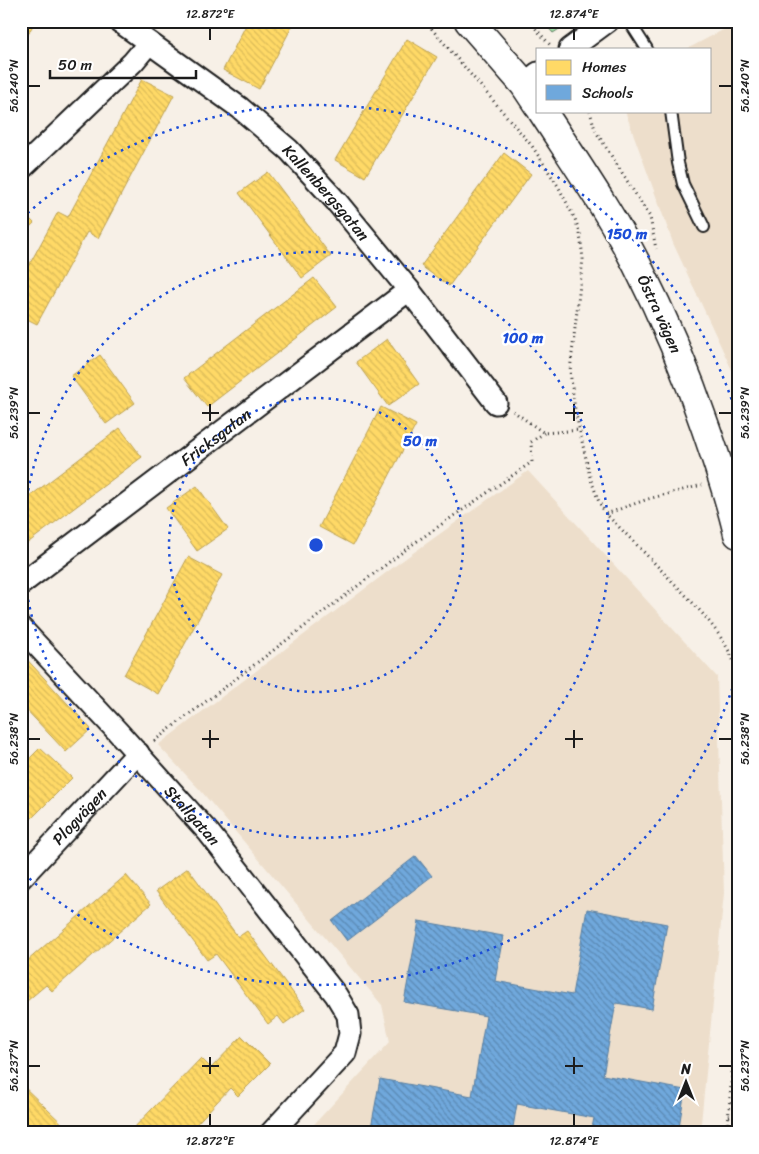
<svg xmlns="http://www.w3.org/2000/svg" width="759" height="1154" font-family="Sriracha,sans-serif">
	<style>
		.built { fill: #eddecb }
		.park { fill: url(#park-dots); stroke: #5f7e62 }
		.homes { fill: url(#homes-back-hatch); stroke: #bba050 }
		.schools { fill: url(#schools-back-hatch); stroke: #567ea2 }
		.lines { fill: none; stroke-linecap: round; stroke-linejoin: round }
		.lane-casing { stroke: #1c1c1c; stroke-width: 14 }
		.street-casing { stroke: #1c1c1c; stroke-width: 25 }
		.secondary-casing { stroke: #1c1c1c; stroke-width: 31 }
		.path { stroke: #1c1c1c; stroke-width: 3; stroke-dasharray: 1 4; stroke-linecap: butt }
		.lane { stroke: #fff; stroke-width: 10 }
		.street { stroke: #fff; stroke-width: 21 }
		.secondary { stroke: #fff; stroke-width: 28 }
		.ticks { fill: none; stroke: #1c1c1c; stroke-width: 2 }
		.ring { fill: none; stroke: #1d4ed8; stroke-width: 2.5; stroke-dasharray: 2.5 5 }
		.labels { text-anchor: middle; stroke-width: 5; stroke-linejoin: round; paint-order: stroke }
		.street-label { font-size: 16px; fill: #1c1c1c; stroke: #fff }
		.centre { fill: #1d4ed8; stroke: #fff; stroke-width: 2.5 }
		.ring-label { font-size: 15px; text-anchor: middle; font-weight: bold; fill: #1d4ed8; stroke: #fff; stroke-width: 5; stroke-linejoin: round; paint-order: stroke }
		.neatline { fill: none; stroke: #1c1c1c; stroke-width: 2 }
		.ticks-label { font-size: 12px; text-anchor: middle; fill: #1c1c1c }
	</style>
	<defs>
		<pattern id="park-dots" width="8" height="8" patternUnits="userSpaceOnUse" patternTransform="scale(1.25)"><rect width="8" height="8" fill="#a2e0a8"/><path d="M2 2h.1M6 6h.1" fill="none" stroke="#8bc090" stroke-width="1.8" stroke-linecap="round"/></pattern>
		<pattern id="homes-back-hatch" width="6" height="6" patternUnits="userSpaceOnUse" patternTransform="scale(1.25)"><rect width="6" height="6" fill="#ffd966"/><path d="M-1 5l2 2M0 0l6 6M5-1l2 2" fill="none" stroke="#daba58"/></pattern>
		<pattern id="schools-back-hatch" width="6" height="6" patternUnits="userSpaceOnUse" patternTransform="scale(1.25)"><rect width="6" height="6" fill="#6fa8dc"/><path d="M-1 5l2 2M0 0l6 6M5-1l2 2" fill="none" stroke="#5a88b2"/></pattern>
	</defs>
	<rect width="100%" height="100%" fill="#f7f0e7"/>
	<filter id="ink" filterUnits="userSpaceOnUse"><feTurbulence type="fractalNoise" baseFrequency=".02" numOctaves="2"/><feDisplacementMap in="SourceGraphic" scale="10" xChannelSelector="R" yChannelSelector="G"/><feConvolveMatrix kernelMatrix="1 2 1 2 8 2 1 2 1" color-interpolation-filters="sRGB"/></filter>
	<g filter="url(#ink)">
		<path class="built" d="M738,22V383L673,243L625,111H710V49H687Z
			M528,471L717,677L724,893L700,1133H306L390,1042L382,1005L201,791L158,745L399,563Z"/>
		<path class="park" d="M542,21H572L553,33Z"/>
		<path class="homes" d="M21,21H35L21,48Z
			M248,21H295L259,89L223,70Z
			M407,39L437,57L365,177L335,160Z
			M142,79L174,95L98,238L87,232L37,324L21,316V280L58,212L68,217Z
			M504,153L531,174L449,286L421,266Z
			M268,172L331,256L302,278L239,193Z
			M21,210L34,223L21,235Z
			M314,278L337,307L207,407L184,378Z
			M387,339L419,384L388,406L356,362Z
			M100,355L135,403L106,424L71,376Z
			M381,407L416,425L353,545L319,527Z
			M120,428L142,457L21,548V503Z
			M197,486L228,529L197,551L166,508Z
			M188,557L222,575L158,694L124,675Z
			M21,653L91,729L66,752L21,704Z
			M40,748L72,778L21,829V767Z
			M188,868L238,937L247,931L305,1009L284,1024L278,1016L268,1024L216,954L207,960L156,891Z
			M126,875L151,904L52,991L46,985L21,1006V956L26,962Z
			M242,1036L270,1064L238,1096L230,1088L188,1133H129L201,1058L211,1068Z
			M21,1084L72,1133H21Z"/>
		<path class="schools" d="M416,856L432,876L347,941L332,921Z
			M587,909L667,924L652,1009L616,1003L603,1075L685,1090L678,1133H591L594,1118L517,1104L512,1133H370L380,1079L472,1096L486,1016L404,1002L419,921L503,936L495,981L572,995Z"/>
		<g class="lines">
			<defs>
				<path id="lane" d="M629,21L647,49
					M671,111L678,163L683,184L704,227"/>
				<g id="street">
					<path id="s1" d="M119,21L240,108L289,150L336,201L409,290L496,403"/>
					<path d="M570,49L608,21"/>
					<path d="M524,84L538,73"/>
					<path d="M21,169L133,62L149,43"/>
					<path id="s2" d="M21,584L409,290"/>
					<path id="s3" d="M21,628L118,732L209,833L336,995L348,1015L350,1034L345,1053L271,1133"/>
					<path id="s4" d="M21,878L138,753"/>
				</g>
				<g id="secondary">
					<path d="M469,21L524,84L538,105"/>
					<path id="s5" d="M542,111C575,162 610,212 637,265C664,318 687,373 706,429C718,464 730,498 738,534"/>
				</g>
			</defs>
			<use href="#lane" class="lane-casing"/>
			<use href="#street" class="street-casing"/>
			<use href="#secondary" class="secondary-casing"/>
			<path class="path" d="M425,21L532,146L558,186L575,219L580,234L583,259L570,371L575,410L590,477L599,502L606,514C625,533 644,552 663,572C691,601 726,633 738,673
				M529,21L551,46
				M590,111L595,130L650,217L656,249
				M513,411L544,433L580,430
				M606,514L648,499L702,485
				M154,741L413,544L532,462L531,442L544,433
				M729,1116L738,1114
				M727,1133L738,1002"/>
			<use href="#lane" class="lane"/>
			<use href="#street" class="street"/>
			<use href="#secondary" class="secondary"/>
		</g>
	</g>
	<path class="ticks" d="M210,28V40M574,28V40M28,86H40M719,86H732M210,404V421M574,404V421M28,413H40M202,413H219M565,413H583M719,413H732M210,730V748M574,730V748M28,739H40M202,739H219M565,739H583M719,739H732M210,1057V1074M574,1057V1074M28,1066H40M202,1066H219M565,1066H583M719,1066H732M210,1114V1126M574,1114V1126"/>
	<g class="ring">
		<circle cx="316" cy="545" r="147"/>
		<circle cx="316" cy="545" r="293"/>
		<path d="M737 674A440 440 0 0 1 22 872M22 218A440 440 0 0 1 737 416"/>
	</g>
	<g class="labels">
		<g class="street-label">
			<text dy="6" stroke="none"><textPath href="#s1" startOffset="270">Kallenbergsgatan</textPath></text>
			<text dy="6" stroke="none"><textPath href="#s5" startOffset="235">Östra vägen</textPath></text>
			<text dy="6" stroke="none"><textPath href="#s2" startOffset="244">Fricksgatan</textPath></text>
			<text dy="6" stroke="none"><textPath href="#s3" startOffset="254">Stallgatan</textPath></text>
			<text dy="6" stroke="none"><textPath href="#s4" startOffset="85">Plogvägen</textPath></text>
		</g>
	</g>
	<circle cx="316" cy="545" r="8" class="centre"/>
	<g class="ring-label">
		<text x="627" y="239">150 m</text>
		<text x="523" y="343">100 m</text>
		<text x="420" y="446">50 m</text>
	</g>
	<rect width="759" height="1154" fill="none" stroke="#fff" stroke-width="55"/>
	<rect x="536" y="48" width="175" height="65" fill="#ffffff" stroke="#a4a4a4"/>
	<rect x="546" y="60" width="25" height="15" fill="#ffd966" stroke="#a4a4a4"/>
	<text x="582" y="72" font-size="15" fill="#1c1c1c">Homes</text>
	<rect x="546" y="85" width="25" height="15" fill="#6fa8dc" stroke="#a4a4a4"/>
	<text x="582" y="98" font-size="15" fill="#1c1c1c">Schools</text>
	<g transform="translate(686 1082)" stroke="#ffffff" stroke-width="4" paint-order="stroke">
	<path d="M0-4L9 19L0 12L-9 19Z" fill="#1c1c1c"/>
	<text y="-8" font-size="14" font-weight="bold" text-anchor="middle" fill="#1c1c1c">N</text>
	</g>
	<path d="M50 70v8h146v-8" fill="none" stroke="#1c1c1c" stroke-width="2.5"/>
	<text x="58" y="70" font-size="15" fill="#1c1c1c" stroke="#ffffff" stroke-width="4" paint-order="stroke">50 m</text>
	<rect x="28" y="28" width="704" height="1098" class="neatline"/>
	<g class="ticks-label">
		<text x="210" y="18">12.872°E</text>
		<text x="574" y="18">12.874°E</text>
		<text transform="translate(14 86) rotate(-90)" y="4">56.240°N</text>
		<text transform="translate(745 86) rotate(-90)" y="4">56.240°N</text>
		<text transform="translate(14 413) rotate(-90)" y="4">56.239°N</text>
		<text transform="translate(745 413) rotate(-90)" y="4">56.239°N</text>
		<text transform="translate(14 739) rotate(-90)" y="4">56.238°N</text>
		<text transform="translate(745 739) rotate(-90)" y="4">56.238°N</text>
		<text transform="translate(14 1066) rotate(-90)" y="4">56.237°N</text>
		<text transform="translate(745 1066) rotate(-90)" y="4">56.237°N</text>
		<text x="210" y="1145">12.872°E</text>
		<text x="574" y="1145">12.874°E</text>
	</g>
</svg>
